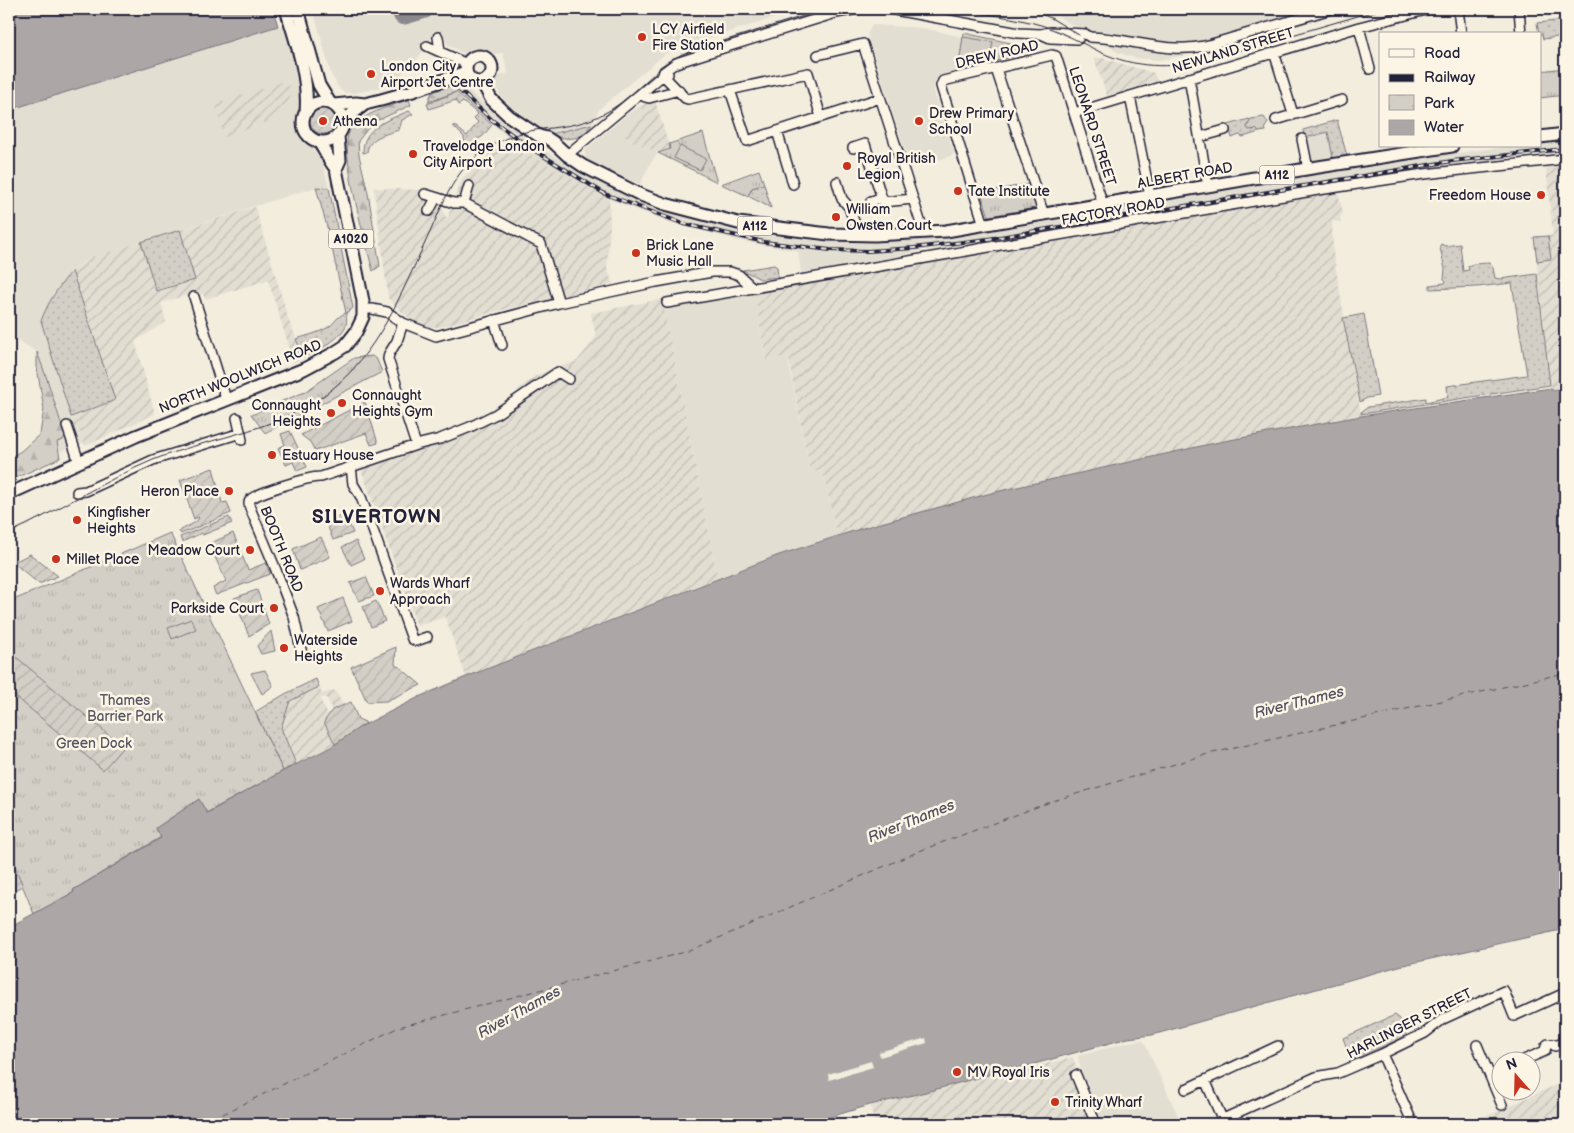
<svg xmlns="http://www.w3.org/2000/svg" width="1574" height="1133" font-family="'Balsamiq Sans',sans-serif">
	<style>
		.built { fill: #e3ded2 }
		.industrial { fill: url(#industrial-furrows) }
		.grass { fill: url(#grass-dots); stroke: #7b7880 }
		.forest { fill: url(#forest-firs); stroke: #7b7880 }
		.park { fill: url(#park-tufts); stroke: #7b7880 }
		.garden { fill: url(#garden-furrows); stroke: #7b7880 }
		.pitch { fill: #d4cfc6; stroke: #7b7880 }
		.water { fill: #aca7a6; stroke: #75727b }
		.pier { fill: #f3edde }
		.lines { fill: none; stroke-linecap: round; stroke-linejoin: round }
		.ferry { stroke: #525160; stroke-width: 1; stroke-dasharray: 6 5; stroke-linecap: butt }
		.taxiway { stroke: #8a888c; stroke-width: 20 }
		.minor-casing { stroke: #22223b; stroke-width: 12 }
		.major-casing { stroke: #22223b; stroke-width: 15 }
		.minor { stroke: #fcf5e5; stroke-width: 9 }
		.major { stroke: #fcf5e5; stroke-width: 11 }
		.tram { stroke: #22223b; stroke-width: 1 }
		.rail-casing { stroke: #22223b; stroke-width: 4 }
		.rail { stroke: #fcf5e5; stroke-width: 2; stroke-dasharray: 5.5; stroke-linecap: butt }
		.poi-dot { fill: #c8321e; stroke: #fcf5e5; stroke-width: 2 }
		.labels { text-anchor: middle; stroke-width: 5; stroke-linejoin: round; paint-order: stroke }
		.shield { fill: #fcf5e5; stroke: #63616e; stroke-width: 1 }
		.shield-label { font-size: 12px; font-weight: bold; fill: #22223b }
		.poi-label { font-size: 14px; fill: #22223b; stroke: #fcf5e5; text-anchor: start }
		.street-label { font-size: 14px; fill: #22223b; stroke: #fcf5e5 }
		.park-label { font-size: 14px; fill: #575665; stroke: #fcf5e5 }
		.water-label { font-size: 15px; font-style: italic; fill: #525160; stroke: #fcf5e5 }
		.district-label { font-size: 19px; font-weight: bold; letter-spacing: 1px; fill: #22223b; stroke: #fcf5e5 }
	</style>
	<defs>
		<pattern id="industrial-furrows" width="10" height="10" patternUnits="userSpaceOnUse" patternTransform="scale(1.25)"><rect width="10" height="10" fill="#e3ded2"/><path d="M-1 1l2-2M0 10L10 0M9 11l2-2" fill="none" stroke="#c2beb5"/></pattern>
		<pattern id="grass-dots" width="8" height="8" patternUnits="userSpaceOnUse" patternTransform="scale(1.25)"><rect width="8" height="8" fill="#d4cfc6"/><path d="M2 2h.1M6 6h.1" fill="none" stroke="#b6b1ab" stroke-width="1.8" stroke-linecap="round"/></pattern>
		<pattern id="forest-firs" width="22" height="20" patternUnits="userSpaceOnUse" patternTransform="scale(1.25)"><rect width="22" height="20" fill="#d4cfc6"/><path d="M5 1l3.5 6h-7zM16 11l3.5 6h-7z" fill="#b6b1ab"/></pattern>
		<pattern id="park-tufts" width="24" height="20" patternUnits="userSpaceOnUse" patternTransform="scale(1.25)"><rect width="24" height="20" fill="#d4cfc6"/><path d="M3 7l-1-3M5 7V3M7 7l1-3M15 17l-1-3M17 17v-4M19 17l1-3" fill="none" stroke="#b6b1ab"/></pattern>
		<pattern id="garden-furrows" width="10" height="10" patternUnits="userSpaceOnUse" patternTransform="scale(1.25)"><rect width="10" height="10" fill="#d4cfc6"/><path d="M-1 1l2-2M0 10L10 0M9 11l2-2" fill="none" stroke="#b6b1ab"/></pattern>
	</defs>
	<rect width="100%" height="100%" fill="#f3edde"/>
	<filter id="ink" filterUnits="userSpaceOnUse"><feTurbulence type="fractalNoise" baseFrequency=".02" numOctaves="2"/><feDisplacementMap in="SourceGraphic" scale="10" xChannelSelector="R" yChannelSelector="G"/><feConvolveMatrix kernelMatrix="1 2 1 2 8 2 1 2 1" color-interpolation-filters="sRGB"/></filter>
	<g filter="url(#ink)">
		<path class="built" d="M313,9H803L680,47L665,54L599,109L592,124L551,134L514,110L500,95L497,88V77L508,73L503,53L492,54L477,48L471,49L464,54L447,44L445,37L432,38L410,69L403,71L402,75L380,81L381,87L356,93H346L340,90L331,74Z
			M1043,9H1354L1219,49L1159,60L1135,58L1119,53L1053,13Z
			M872,25L923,28L963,37L958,71L939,76L935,81L933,90L954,152L953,155L939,160L931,156L909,163L867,34Z
			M278,26L286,27L300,86L301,105L299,122L304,138L320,155L329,188L316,187L103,254L85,261L72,271L54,293L41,321L74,427L80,433L84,443L58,452L37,352L9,335V110Z
			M463,85L496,115L546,151L585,175L625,195L691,219L765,234L819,241H883L924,239L970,233L1382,163L1510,146H1540V143L1565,140V152L1413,170L1241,198L1078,228L954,247L924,250L894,257L801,273L798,251L740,241L669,222L609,199L555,170L522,150L456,92Z
			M642,105L640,114L635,122L622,132L626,138L658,153L650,164L640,184L612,173L590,162L586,159L585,154V150L591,145L628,114Z
			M1328,132L1334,159L1313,163L1311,161L1305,138Z
			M754,292L766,360L787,355L810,472L823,471L837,536L779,555L718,578L664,309Z
			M1143,1040L1145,1044L1182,1124H1105L1099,1114L1081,1071L1078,1056L1129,1042Z"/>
		<path class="industrial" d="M1094,58H1102L1154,73L1157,81L1107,96Z
			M288,80L291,93L290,98L282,115L273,120L224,137L215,104Z
			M655,101L670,149L658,153L626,138L622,132L635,122L640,114L642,105Z
			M510,141L522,150L609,199L610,226L607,268L613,284L490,313L441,327H428L415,322L403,313L388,298L374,188L422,190L435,193L447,219L462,179L484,155Z
			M1565,165V388L1551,390L1534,237L1553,235L1546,168Z
			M1338,192L1343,213L1340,217L1341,222L1332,221L1333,252L1361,416L1219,442L995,492L837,536L823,471L810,472L788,356L766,360L754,292Z
			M255,207L289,321L304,357L294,363L268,280L205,299L203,294L188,299L187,295L161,303L166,322L135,341L155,414L85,446L80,433L74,427L71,417L115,400L72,271L92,257L141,242L157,291L195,280L180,230Z
			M662,299L718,578L466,677L445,617L417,626L360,466L481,424L516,395L518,389L536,376L551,369L577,361L596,337L591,313Z
			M319,687L322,694L334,690L336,692L343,705L332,710L326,697L320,699L329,717L324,722L335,744L296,764L281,728L290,701Z
			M1073,1057L1077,1071L1071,1073L1093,1124H875L870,1106L1006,1072L1009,1073Z
			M1565,1081V1124H1469V1121L1489,1115Z"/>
		<path class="grass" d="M1565,20V36L1543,39L1542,34H1539L1537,23Z
			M456,92L492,125L483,136L465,148L464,137L453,126L454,125L467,136L478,122L474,118L478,114L463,102L458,105L456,100L429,109L427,104Z
			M409,111L413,114L402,120L399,130C386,134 369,137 367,152L363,153C362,127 388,120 409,111Z
			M1249,119L1251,121L1247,125L1252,130L1256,129L1259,132L1243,137L1239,135L1232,138L1228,125Z
			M1337,120L1347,156L1333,158L1328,132L1305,138L1303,130Z
			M592,124C582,141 567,141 551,134Z
			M764,184L771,208L748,196L752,188Z
			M316,187L329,188L353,308L346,313C347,319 347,325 344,329C336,342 317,351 304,357L296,339C306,336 318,333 327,328C336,323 335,317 346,313L329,234Z
			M180,230L195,280L156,291L141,242Z
			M1548,236L1551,259L1537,261L1534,237Z
			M1442,244L1444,246L1460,244L1463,271L1469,270L1468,266L1473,264L1489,263L1493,268L1495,278L1500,279L1537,274L1550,385L1361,414V412L1368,407L1426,398V402L1448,397L1447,386L1527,375L1512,283L1477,287L1430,289V285L1445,283L1446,281L1444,279L1445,269L1440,248V245Z
			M774,265L777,267L778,277L760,279L743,270Z
			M72,271L115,400L71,417L41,321C48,302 58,287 72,271Z
			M1364,314L1378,396L1367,398L1360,402L1343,318Z
			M316,679L319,687L290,701L281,728L296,764L283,771L255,712L285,694Z
			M1395,1015L1400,1019L1404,1027L1400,1029L1402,1035L1406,1034L1407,1036L1352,1060L1351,1058L1356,1056L1354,1052L1356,1050L1354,1046L1347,1049L1343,1038Z"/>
		<path class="forest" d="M461,83L463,85L456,92L428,102L432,92Z
			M407,100H409L411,105L372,123L358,141L359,155L368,193L380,266L373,271C367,248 338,146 350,130C363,113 388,107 407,100Z
			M37,352L47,379L65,436L63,440L57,442L60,458L9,481V458L21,451L40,434L44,409L37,368Z"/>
		<path class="park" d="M964,33L1020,45L1016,56L958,71Z
			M1565,68V95L1540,98V71Z
			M1264,117L1268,123L1265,127L1266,131L1259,132L1256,129L1249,130L1247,127L1251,119Z
			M703,133L715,176L717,182L658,153L670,149L669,144Z
			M759,170L764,184L752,188L748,196L721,184Z
			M1028,184L1036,208L989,216L981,193Z
			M372,356L377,360L382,372L265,433L251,414H255L262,409L305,392L354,358Z
			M170,533L283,771L206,813L198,800L156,828L161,837L73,890L74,892L34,914L9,853V602Z
			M265,670L273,686L262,694L251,673Z"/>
		<path class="garden" d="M310 121a13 13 0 1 1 26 0a13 13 0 1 1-26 0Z
			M365,402L378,443L371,445L366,433L315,451L310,442L301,435Z
			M290,431L307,467L297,471L293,462L286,465L278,448L285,445L281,434Z
			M213,468L222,503L227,502L231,513L181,534L179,531L196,522L199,518L198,517L194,519L180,480Z
			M345,514L353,533L333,540L326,522Z
			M229,517L232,523L203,535L202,533L182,542L180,537Z
			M233,533L248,570L266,563L270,574L216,595L213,588L226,581L209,544Z
			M321,537L330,557L300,570L293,549Z
			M356,541L364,559L351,565L342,547Z
			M30,554L58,576L39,584L15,564L16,561Z
			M366,577L374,596L359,601L350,583Z
			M257,590L269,624L249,636L234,598Z
			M343,598L352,621L328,631L318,609Z
			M376,601L385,621L371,627L363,607Z
			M271,631L275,651L261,654L257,646Z
			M396,647L395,665L401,668L421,685L386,701L367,702L351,667Z
			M9,651L123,747L103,770L9,691Z
			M351,702L358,719L365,722L366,724L335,744L324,722L332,710Z
			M9,853L23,886L9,892Z"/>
		<path class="pitch" d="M963,37L993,42L989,62L958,71Z
			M680,146L706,159L700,170L674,158Z
			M191,619L196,629L172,639L168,628Z"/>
		<path class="water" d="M9,9H273L278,26L9,110Z
			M1551,388V390L1565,388V929L1399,966L1152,1035L1128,1038L1009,1071L1006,1070L926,1092L870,1105L807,1124H9V927L74,892L73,890L161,838L156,828L199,799L207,813L283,771L331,747L360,727L421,696L466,677L779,555L866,527L995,492L1219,442L1361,416Z"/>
		<path class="pier" d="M926,1038L927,1043L880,1057L879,1052Z
			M871,1061L873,1067L829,1080L828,1074Z"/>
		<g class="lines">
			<path class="ferry" d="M203,1124L399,1027L689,951L922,850L1053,801L1208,754L1565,673"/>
			<path class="taxiway" d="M403,15L424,9"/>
			<defs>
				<path id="minor" d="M889,9L1019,33L1041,34L1050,32L1085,34L1090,37C1129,38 1166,54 1205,46L1331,9
					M1458,9L1461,34
					M1519,9L1521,34
					M1359,27L1370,69
					M1041,34L1050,38L1078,39
					M438,37L440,51
					M427,46L467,64
					M1274,52L1293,114
					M818,55L863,44L924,233
					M996,69L1044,215
					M663,75L664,71L676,63L707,53L836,13L858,9
					M663,75L685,98L688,99L808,73L821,117
					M1189,78L1208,186
					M730,90L747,141L880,98
					M641,94L645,97L649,98L679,90
					M1130,96L1150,196
					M1074,113L1359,27L1430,9
					M1276,120L1342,100
					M777,131L793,184
					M1200,137L1225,130
					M1302,139L1308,169
					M853,148L865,144L883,202L913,199
					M567,155L663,75L668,74
					M837,182L842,199L849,207L857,230V235
					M425,194L454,203H464L541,244L559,303
					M871,201L882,198
					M464,203L469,186
					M429,211L436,198
					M984,225L941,86L943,81L1052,55L1056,56L1103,205
					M194,297L226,399
					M667,303L1318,190L1424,174L1565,159
					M363,309H372L387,312L403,323L436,336L559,303L656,282L712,272H730L739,275L752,287
					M494,320L502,345
					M403,323L397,341L389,354L388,359L416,445
					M237,418L242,440
					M67,426L79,462
					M351,466L353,484L361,497L412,639L416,641L427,637
					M77,492L86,491L153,460L241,433
					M302,654L294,617L274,565L250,508C249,504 248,503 250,500C255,493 311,476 321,477L416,445L440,439L470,427L496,414L558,372L569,379
					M1477,1045L1502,1105
					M1382,1054L1413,1124
					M1524,1060L1545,1051L1546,1046L1548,1044H1553L1555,1046L1565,1042
					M1076,1075L1096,1124
					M1490,1076L1502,1071
					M1205,1080L1224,1123
					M1186,1089L1278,1046
					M1223,1119L1316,1077L1338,1073L1382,1054L1425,1033L1443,1019L1504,991L1514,1016L1565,993"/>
				<path id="major" d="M286,9C296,42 309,77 306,112
					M298,9L319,85L330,103
					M466 69a13 13 0 1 1 26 0a13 13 0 1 1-26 0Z
					M482,82L491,99L509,116L539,136L547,138L553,142L567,155L583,166L641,195L665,204L738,223L829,234L875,235L946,231L1312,168L1452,146
					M303 122a20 20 0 1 1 40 0a20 20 0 1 1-40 0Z
					M334,105L356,103L365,104L381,100L413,91L466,72
					M343,121L365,104
					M1540,137L1565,134
					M336,169L340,160L338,136
					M9,494L136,436L304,369L334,353L345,346L356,332L363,317V301L336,169C329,161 325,151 319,142"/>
			</defs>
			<use href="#minor" class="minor-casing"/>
			<use href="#major" class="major-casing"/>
			<use href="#minor" class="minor"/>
			<use href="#major" class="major"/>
			<path class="tram" d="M953,9C984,14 1015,17 1044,26C1064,33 1082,43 1100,52C1135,68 1169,69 1206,60L1382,9
				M1029,9L1051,18L1079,35
				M9,533C58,511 103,481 153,460C215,435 285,431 337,385C383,344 405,285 431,230C440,210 448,189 461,172C480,149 506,135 535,130C557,127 579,126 599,116C631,102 651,70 682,54L826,9"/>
			<defs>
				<path id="rail" d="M458,89L492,120L529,147L605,194L684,224L764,242L830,250L868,251L914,248L988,239L1452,161L1565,149"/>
			</defs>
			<use href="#rail" class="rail-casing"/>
			<use href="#rail" class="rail"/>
		</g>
	</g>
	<g class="poi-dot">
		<circle cx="642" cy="37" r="5"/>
		<circle cx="371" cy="74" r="5"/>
		<circle cx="323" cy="121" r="5"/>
		<circle cx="919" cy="121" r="5"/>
		<circle cx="413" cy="154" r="5"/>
		<circle cx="847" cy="166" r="5"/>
		<circle cx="958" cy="191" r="5"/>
		<circle cx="1541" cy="195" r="5"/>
		<circle cx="836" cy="217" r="5"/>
		<circle cx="636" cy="253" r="5"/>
		<circle cx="342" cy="403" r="5"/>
		<circle cx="331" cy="413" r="5"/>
		<circle cx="272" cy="455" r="5"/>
		<circle cx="229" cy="491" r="5"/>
		<circle cx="77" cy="520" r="5"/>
		<circle cx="250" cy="550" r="5"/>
		<circle cx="56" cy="559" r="5"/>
		<circle cx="380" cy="591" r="5"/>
		<circle cx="274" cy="608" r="5"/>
		<circle cx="284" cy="648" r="5"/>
		<circle cx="957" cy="1072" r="5"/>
		<circle cx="1055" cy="1102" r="5"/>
	</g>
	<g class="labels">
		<g class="shield">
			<rect x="1259.5" y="165.5" width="35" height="19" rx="4"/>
			<rect x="737.5" y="216.5" width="35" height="19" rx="4"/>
			<rect x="328.5" y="229.5" width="45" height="19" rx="4"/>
		</g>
		<g class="shield-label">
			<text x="1277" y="179">A112</text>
			<text x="755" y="230">A112</text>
			<text x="351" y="243">A1020</text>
		</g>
		<g class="poi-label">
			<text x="652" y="34">LCY Airfield<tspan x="652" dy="16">Fire Station</tspan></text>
			<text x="381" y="71">London City<tspan x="381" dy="16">Airport Jet Centre</tspan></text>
			<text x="929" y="118">Drew Primary<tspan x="929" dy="16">School</tspan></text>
			<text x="333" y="126">Athena</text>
			<text x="423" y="151">Travelodge London<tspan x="423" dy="16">City Airport</tspan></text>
			<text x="857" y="163">Royal British<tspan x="857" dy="16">Legion</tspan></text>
			<text x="968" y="196">Tate Institute</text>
			<text x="1531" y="200" text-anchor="end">Freedom House</text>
			<text x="846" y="214">William<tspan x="846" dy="16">Owsten Court</tspan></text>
			<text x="646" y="250">Brick Lane<tspan x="646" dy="16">Music Hall</tspan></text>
			<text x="352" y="400">Connaught<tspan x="352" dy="16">Heights Gym</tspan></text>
			<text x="321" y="410" text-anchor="end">Connaught<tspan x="321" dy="16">Heights</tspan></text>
			<text x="282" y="460">Estuary House</text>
			<text x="219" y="496" text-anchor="end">Heron Place</text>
			<text x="87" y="517">Kingfisher<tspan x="87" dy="16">Heights</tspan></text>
			<text x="240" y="555" text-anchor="end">Meadow Court</text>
			<text x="66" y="564">Millet Place</text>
			<text x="390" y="588">Wards Wharf<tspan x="390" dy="16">Approach</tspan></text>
			<text x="264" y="613" text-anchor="end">Parkside Court</text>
			<text x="294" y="645">Waterside<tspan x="294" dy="16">Heights</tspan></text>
			<text x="967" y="1077">MV Royal Iris</text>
			<text x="1065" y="1107">Trinity Wharf</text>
		</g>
		<g class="street-label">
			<text transform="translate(1233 50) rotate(-17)" y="5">NEWLAND STREET</text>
			<text transform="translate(997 54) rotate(-13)" y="5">DREW ROAD</text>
			<text transform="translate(1093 126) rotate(72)" y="5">LEONARD STREET</text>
			<text transform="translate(1185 175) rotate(-10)" y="5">ALBERT ROAD</text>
			<text transform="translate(1113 211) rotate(-10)" y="5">FACTORY ROAD</text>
			<text transform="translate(240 376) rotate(-22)" y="5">NORTH WOOLWICH ROAD</text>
			<text transform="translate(282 549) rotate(68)" y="5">BOOTH ROAD</text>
			<text transform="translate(1409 1023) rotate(-27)" y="5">HARLINGER STREET</text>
		</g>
		<g class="park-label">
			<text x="125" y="705">Thames<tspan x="125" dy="16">Barrier Park</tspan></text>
			<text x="94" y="748">Green Dock</text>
		</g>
		<g class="water-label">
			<text transform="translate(1299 702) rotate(-14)" y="5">River Thames</text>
			<text transform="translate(911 821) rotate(-22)" y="5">River Thames</text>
			<text transform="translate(519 1012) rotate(-29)" y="5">River Thames</text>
		</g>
		<g class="district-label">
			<text x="377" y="523">SILVERTOWN</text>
		</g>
	</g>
	<rect width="1574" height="1133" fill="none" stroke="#fcf5e5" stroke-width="30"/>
	<rect x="15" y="15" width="1544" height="1103" fill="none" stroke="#22223b" stroke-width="2" filter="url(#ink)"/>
	<rect x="1379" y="32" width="162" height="115" fill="#fcf5e5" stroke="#a5a1a1"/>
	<rect x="1389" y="49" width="25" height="8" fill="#fcf5e5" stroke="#a5a1a1"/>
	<text x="1424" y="58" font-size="15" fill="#22223b">Road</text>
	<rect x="1389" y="74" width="25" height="8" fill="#22223b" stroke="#a5a1a1"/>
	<text x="1424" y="82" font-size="15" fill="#22223b">Railway</text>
	<rect x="1389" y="95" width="25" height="15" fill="url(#park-tufts)" stroke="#a5a1a1"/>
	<text x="1424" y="108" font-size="15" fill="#22223b">Park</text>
	<rect x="1389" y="120" width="25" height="15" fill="#aca7a6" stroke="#a5a1a1"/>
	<text x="1424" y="132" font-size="15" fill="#22223b">Water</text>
	<g transform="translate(1516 1076) rotate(340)"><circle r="24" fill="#fcf5e5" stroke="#a5a1a1"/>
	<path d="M0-4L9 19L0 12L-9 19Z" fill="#c8321e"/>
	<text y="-8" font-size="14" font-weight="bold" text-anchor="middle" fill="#22223b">N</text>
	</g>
</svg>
